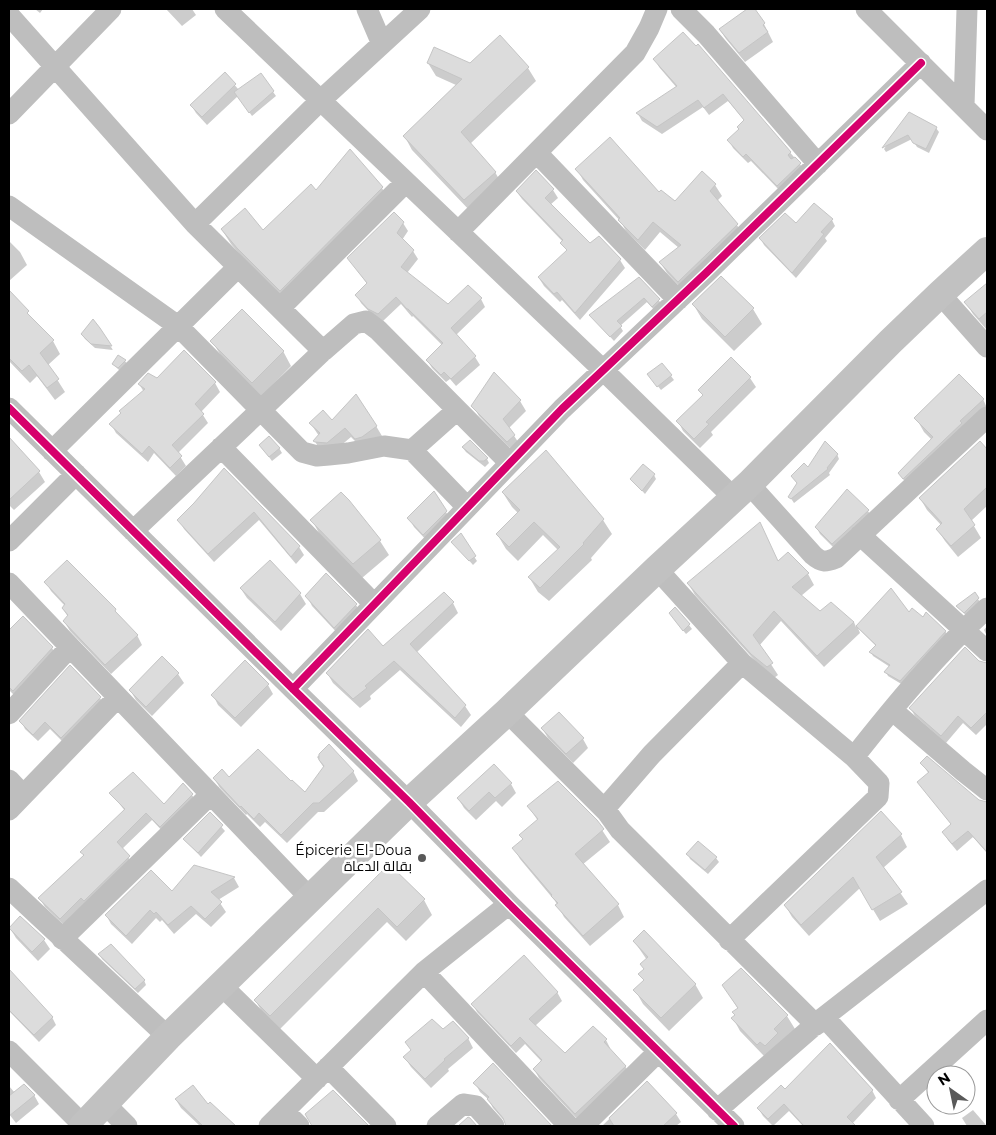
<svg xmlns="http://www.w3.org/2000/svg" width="996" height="1135" font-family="Montserrat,Cairo,sans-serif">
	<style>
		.shadow { fill: #0003 }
		.building { fill: #dcdcdc; stroke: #c5c5c5 }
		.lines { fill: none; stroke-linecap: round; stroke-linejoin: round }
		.minor { stroke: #bebebe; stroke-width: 21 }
		.secondary { stroke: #c1c1c1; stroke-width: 28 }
		.cycleway-casing { stroke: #fff; stroke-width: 11 }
		.cycleway { stroke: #d6006c; stroke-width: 8 }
		.poi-dot { fill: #595959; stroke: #fff; stroke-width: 2 }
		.labels { text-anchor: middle; stroke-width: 5; stroke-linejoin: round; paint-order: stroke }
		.poi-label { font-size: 14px; fill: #000; stroke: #fff; text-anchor: end }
	</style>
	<rect width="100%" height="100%" fill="#fff"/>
	<path class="shadow" d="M35,9H43L40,13Z
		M166,9H192L196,15L182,26Z
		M749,9H754L764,24L773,42L745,62L726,39L720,30Z
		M500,37L528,68L536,81L470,144L495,172L503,186L472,213L412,150L405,137L456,85L436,76L428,63L471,64Z
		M698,46L800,164L804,171L782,193L751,161L748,163L733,148L729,140L740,130L745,121L728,101L709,115L703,107L662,134L642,121L638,114L677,88L659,67L655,59Z
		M225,74L239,90L261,75L276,96L252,116L238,96L207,125L196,113L191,105Z
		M909,114L936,128L939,132L929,153L917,147L912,139L886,152L884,149Z
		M350,151L382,188L390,203L289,304L247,263L231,244L222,230L263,232L316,191Z
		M577,169L659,194L675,203L702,173L715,185L722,196L717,201L737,225L743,236L685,292L667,273L660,262L679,248L660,232L645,250L626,231L621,222L583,180Z
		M536,172L553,190L558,198L550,205L590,245L620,260L625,268L580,320L562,300L560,302L544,286L539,278L567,252L563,242L522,199L517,192Z
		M832,220L835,226L825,238L827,241L796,278L764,245L761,239L796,225Z
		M403,223L408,231L402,240L413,251L418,259L407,273L448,306L481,299L485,307L456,335L475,357L480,365L456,386L450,379L446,382L432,368L427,360L442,345L413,316L412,317L401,304L383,321L374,317L361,303L357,295L368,285L349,259Z
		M9,241L20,252L27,265L9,281Z
		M721,277L753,309L762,324L734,351L702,319L693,304Z
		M638,279L662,304L655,311L647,302L620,326L623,331L614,341L590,315Z
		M985,286L987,290V330L973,314L966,303Z
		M9,293L53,341L60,354L48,365L65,392L55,400L37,376L30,383L9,361Z
		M93,321L111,347L113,350L95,348L85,339L82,335Z
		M212,341L283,351L291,366L261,397L221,356Z
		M118,357L125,361L128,365L121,372L113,364Z
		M662,364L674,380L661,390L652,379Z
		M494,374L520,401L526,411L509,428L520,445L513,451L479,416L473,406Z
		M750,378L756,387L711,432L713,435L700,448L683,431L678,421L703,396L700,390Z
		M158,380L215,383L220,392L201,412L208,423L178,453L186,466L176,476L154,453L148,462L116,433L111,424L144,392L139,384Z
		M983,399L987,408L908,487L900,474L932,440L924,432L916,418Z
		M332,422L376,426L382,436L362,448L351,437L333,452L320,451L315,441L319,436L311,424Z
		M470,442L487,459L489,463L485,467L466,452L463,448Z
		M980,443L987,451V506L971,521L981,538L958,557L945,541L937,529L941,525L927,510L920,498Z
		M13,444L39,472L45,482L14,510L9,505V447Z
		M260,445L279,448L282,453L272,461Z
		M837,454L839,459L829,473L830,475L794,503L790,497L798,484L793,477Z
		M224,470L299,547L304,555L296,564L259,520L214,562L184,529L179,520Z
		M654,475L656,479L645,494L631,479Z
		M503,493L603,520L612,534L591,558L592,560L549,601L538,592L529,577L558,550L543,535L518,561L506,549L497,534L518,513L512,507Z
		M868,511L872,518L837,551L820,534L816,527Z
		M446,512L451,521L429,543L414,527L409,518Z
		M312,520L380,541L389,555L362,578L320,535Z
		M460,535L477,561L473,565L453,542Z
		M270,561L300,594L306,604L281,631L247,598L241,589Z
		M778,563L808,574L814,585L801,596L820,613L854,622L856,627L891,590L909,614L945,631L948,636L903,685L888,676L886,672L890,667L873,656L871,652L877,647L858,628L860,633L824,667L781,621L759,646L778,675L774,678L759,665L695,595L688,583Z
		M326,575L356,605L362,615L341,637L312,606L307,596Z
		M46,582L115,610L119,617L137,635L142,645L111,674L70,631L64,621L68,617L63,609L65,606L51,591Z
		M975,594L981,604L967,617L958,606Z
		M453,603L458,613L416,653L465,706L471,715L461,727L400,670L370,696L371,699L360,708L333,683L327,673L383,647Z
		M23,618L52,648L58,658L19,700L9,690V632Z
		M673,618L689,625L692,629L686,634Z
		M987,626V636L984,630Z
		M965,649L983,664H987V724L976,735L963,723L946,743L915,716L911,709Z
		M178,674L184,683L152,716L136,700L130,690Z
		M268,685L273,694L241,727L218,705L213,695Z
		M100,698L104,705L66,745L50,729L38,741L25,729L21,721Z
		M542,728L583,739L588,748L573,763L548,738Z
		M329,746L353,771L358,781L324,812H318L287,843L265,822L260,827L247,814L246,815L220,788L214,778L305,794L324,768L317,757Z
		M922,764L979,801L987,803L986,852L973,837L957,851L948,840L944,832L952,825L923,789L929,774Z
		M511,784L516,793L502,807L496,801L476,820L464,808L458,798Z
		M111,793L164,806L192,795L197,803L165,834L152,820L122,849L133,864L65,926L45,907L40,899L84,857L82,852L125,811Z
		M529,807L596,821L610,842L582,865L618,905L624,917L590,946L564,917L555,901L520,859L514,848L524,840L538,821Z
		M210,814L225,831L201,857L184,839Z
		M901,835L907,847L883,868L908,904L880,921L860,888L809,936L792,917L785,905Z
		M698,842L716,858L719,862L708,874L690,859L688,854Z
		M389,866L424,900L432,915L406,941L387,922L279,1030L264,1015L255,1000Z
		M194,867L234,878L239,887L218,900L226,912L211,927L196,914L174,934L162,920L160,922L156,918L132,944L111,924L106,915L172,892Z
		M10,928L44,940L50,949L38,961L16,938Z
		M634,941L695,984L703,998L669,1031L643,1004L635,990L644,981L640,974L645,970L647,960Z
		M100,955L144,980L146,985L138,993L102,959Z
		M741,970L787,1016L795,1029L765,1057L740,1031L733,1018L738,1009L724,986Z
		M10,972L52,1017L56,1025L39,1042L9,1011V973Z
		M557,992L562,1001L535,1026L565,1055L606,1040L610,1048L609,1050L625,1066L630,1074L581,1123L539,1078L534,1069L542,1062L525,1044L516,1053L477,1012L473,1004Z
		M443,1031L468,1038L473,1048L448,1069L449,1071L431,1088L411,1067L405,1058L412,1051L407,1042Z
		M493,1065L550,1126H507V1124L493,1108L488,1099L480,1092L475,1083Z
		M647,1082L676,1114L681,1122L676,1126H602Z
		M9,1086L15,1093L34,1095L39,1104L16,1123L9,1114Z
		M872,1090L876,1098L852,1124L854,1126H803L789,1111L773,1126L763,1116L758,1108L785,1091Z
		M333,1092L367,1126H313L307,1115Z
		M176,1100L208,1106L211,1104L235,1126H200L181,1108Z
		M973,1110L986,1125L987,1124V1126H967L962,1118Z"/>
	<path class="building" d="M747,9H755L765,23L763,25L768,32L739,53L719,29Z
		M683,32L696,46L698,44L791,152L788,155L791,159L795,157L801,163L777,186L746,154L743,157L727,140L739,129L737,127L744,120L723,94L704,108L698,100L657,127L636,113L677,86L653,59Z
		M500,35L529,67L461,132L496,172L464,200L403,136L462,79L427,63L434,47L470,63Z
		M225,72L236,84L202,117L190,105Z
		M261,73L274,91L249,113L234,92Z
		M909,112L937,127L926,149L913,143L908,135L882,148Z
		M610,137L659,192L661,190L675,201L702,171L716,184L710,191L738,224L678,282L659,262L681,245L653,222L638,240L618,220L620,218L575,169Z
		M350,149L383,187L280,291L237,248L221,229L245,208L263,230L311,184L316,190Z
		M536,170L554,189L545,198L590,243L599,236L621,259L575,313L557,292L554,294L538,277L567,250L560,243L563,240L516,191Z
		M814,203L833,219L821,232L824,234L792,273L759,238L785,213L796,223Z
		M394,212L404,222L397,233L414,250L401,267L448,304L468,285L482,298L451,328L476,356L451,379L444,372L441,375L426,360L443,343L408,309H407L396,297L378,314L368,309L355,295L367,283L347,258Z
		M721,276L754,308L725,337L692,304Z
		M639,277L660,299L652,307L644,298L617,321L622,326L610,337L589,315Z
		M987,283V312L979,319L964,302Z
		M9,290L29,311L27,313L54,340L40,353L59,379L47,388L29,365L22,371L9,358Z
		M242,309L284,351L252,383L210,341Z
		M93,319L100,328L112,346L91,344L81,334Z
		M184,350L216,382L195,404L204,414L172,445L182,456L170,468L149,446L142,454L109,424L121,413L119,411L145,389L138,384L148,373L157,378Z
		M118,355L126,360L118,368L112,364Z
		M731,357L751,377L706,422L709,424L694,439L676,421L703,395L698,390Z
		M662,363L672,375L657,387L647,374Z
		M494,372L521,400L503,419L515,435L507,442L471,406Z
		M959,374L984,399L960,421L962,423L903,479L898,473L933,437L914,418Z
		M356,394L377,426L362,437L355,439L345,428L327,443L315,442L313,441L320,433L309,423L323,410L332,420Z
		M269,436L280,448L269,457L259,445Z
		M9,437L40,471L9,500Z
		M470,440L488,458L484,461H479L462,447Z
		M825,441L838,454L827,468L828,469L791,499L788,497L797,483L791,476L804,463L808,467Z
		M980,441L987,449V487L964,509L975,525L951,546L936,529L942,523L919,498Z
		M546,450L604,519L583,543L584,544L540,588L528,577L560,547L534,522L509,547L496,534L520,510L502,492Z
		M643,464L655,474L642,491L630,479Z
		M224,468L300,546L291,557L254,512L208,554L177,520L194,503Z
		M847,489L869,510L832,544L815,527Z
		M434,491L447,511L423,535L407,518Z
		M341,492L349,500L381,540L353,564L310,520Z
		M760,522L778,561L788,552L809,573L792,587L820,611L831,602L854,622L817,656L774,611L753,635L773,663L767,667L751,654L687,583Z
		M461,533L476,556L469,561L451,542Z
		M67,560L116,609L115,611L138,635L105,665L63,621L68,615L62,608L65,604L44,582Z
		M270,560L301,593L275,622L240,588Z
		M326,573L357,604L334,628L305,596Z
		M891,588L909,612L912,608L923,617L926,612L946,631L900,681L884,672L890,665L869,652L876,645L856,626Z
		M444,592L454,602L410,644L466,705L455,718L394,661L365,686L367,688L353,699L326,673L368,629L383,646Z
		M975,592L979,598L964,613L956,606Z
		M675,607L690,624L683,631L669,613Z
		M23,616L53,647L13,691L9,687V630Z
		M965,647L979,661L987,663V712L971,728L958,716L941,736L909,708Z
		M162,656L179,673L146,707L129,690Z
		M245,660L269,684L235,718L211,695Z
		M70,665L101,697L61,738L45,722L33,735L19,721Z
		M559,712L584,738L566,754L541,728Z
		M329,744L354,771L319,803H313L281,835L259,813L254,819L241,806L240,807L213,778L222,769L229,777L258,749L291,781L292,780L305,792L324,766L319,760V754Z
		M927,756L979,800L987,802V852L968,831L952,844L942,832L951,824L917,782L929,772L920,763Z
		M494,764L512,783L495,798L489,792L469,811L457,798Z
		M133,772L164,804L183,783L193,794L160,827L146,813L117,842L130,856L84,901L81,898L60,919L38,898L84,855L80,852L125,809L109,793Z
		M558,781L597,820L604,829L575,854L619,904L583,936L555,905L558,903L551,896L552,895L512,848L523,839L519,835L538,819L527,806Z
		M881,811L902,834L876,857L902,892L872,910L853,877L801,925L784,905Z
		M210,812L223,825L198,853L183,839Z
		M698,841L717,857L705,870L686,854Z
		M389,864L425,899L397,927L378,908L270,1016L254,1000Z
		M194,865L235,877L211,892L222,902L205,919L191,906L168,925L156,912L154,914L150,910L126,936L105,915L151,870L172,891Z
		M20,916L45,939L32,952L9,928Z
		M644,930L696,984L661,1018L633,990L644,980L638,974L644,969L640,964L648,957L633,941Z
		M111,944L145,980L135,989L98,954Z
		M524,955L558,992L529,1019L565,1053L593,1026L607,1039L604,1042L626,1066L575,1114L533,1069L542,1060L520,1037L511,1046L471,1004Z
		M741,968L788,1015L774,1029L778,1033L765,1046L760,1042L757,1045L731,1018L735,1015L732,1012L738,1008L722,985Z
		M9,969L53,1017L34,1035L9,1010Z
		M432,1019L443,1029L453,1021L469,1038L444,1059L445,1060L425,1079L403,1057L411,1050L405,1042Z
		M830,1043L873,1090L847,1117L856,1126H804L784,1104L768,1119L757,1108L781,1085L785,1089Z
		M493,1063L552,1126H506L503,1118L487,1099L489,1097L473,1083Z
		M647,1081L677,1113L663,1126H614L609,1118Z
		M24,1084L35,1095L9,1116V1096Z
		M193,1085L208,1104L210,1102L236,1126H203L175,1099Z
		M333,1090L369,1126H312L305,1114Z
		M468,1117L470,1118L477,1126H458Z"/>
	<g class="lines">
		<path class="minor" d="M225,9L603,370L734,498
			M367,9L382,44
			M681,9L706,34L818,164
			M866,9L987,130
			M9,15L195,224L323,351
			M964,106L967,9
			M9,114L111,9
			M537,153L678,300
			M9,206L178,326L302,452L317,456L329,455L348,453L384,446L412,450L457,410
			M195,224L321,100L420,9
			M458,232L635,53L649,28L657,9
			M940,294L987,347
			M280,308L406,182
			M9,408L293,689L409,802L509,904L734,1126
			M221,447L374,604
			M412,450L467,507
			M52,451L238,267
			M749,484L813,555C822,563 826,562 836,558L987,417
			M133,531L323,351L354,324L366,321L378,330L510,463
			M860,535L987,651
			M9,541L76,474
			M657,569L742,663L854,757L879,783L878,797L729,940
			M9,583L310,898
			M742,663L652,754L606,807L607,812L620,830L816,1025
			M293,689L562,409L706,273L921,63
			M892,710L963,771L987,790
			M507,712L607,812
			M9,714L70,647
			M854,757C895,705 938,653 987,608
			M9,780L23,795
			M9,810L118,697
			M9,888L168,1037
			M62,939L211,794
			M424,972L569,1126
			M221,985L317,1079
			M824,1017L924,1126
			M9,1051L84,1126
			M328,1067L386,1126
			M899,1100L987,1020
			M105,1104L127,1126
			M717,1110L824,1017L987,890
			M284,1111L299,1126
			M269,1126L424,972L509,904
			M437,1126L463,1104L476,1106L494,1126
			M583,1126L658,1052"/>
		<path class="secondary" d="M83,1126L168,1037L409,802L507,712L657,569L749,484L890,342L940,294L987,251"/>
		<defs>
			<path id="cycleway" d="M9,408L293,689L409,802L509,904L734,1126
				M293,689L562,409L706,273L921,63"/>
		</defs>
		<use href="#cycleway" class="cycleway-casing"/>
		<use href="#cycleway" class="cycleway"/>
	</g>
	<circle class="poi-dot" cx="422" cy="858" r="5"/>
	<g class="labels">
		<g class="poi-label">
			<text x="412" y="855">Épicerie El-Doua<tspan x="412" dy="16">بقالة الدعاة</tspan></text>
		</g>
	</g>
	<rect width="996" height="1135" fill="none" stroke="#000000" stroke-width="20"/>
	<g transform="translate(951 1090) rotate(327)"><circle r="24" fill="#ffffff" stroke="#999999"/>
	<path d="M0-4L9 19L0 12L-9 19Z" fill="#595959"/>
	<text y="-8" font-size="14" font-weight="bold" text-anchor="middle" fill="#000000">N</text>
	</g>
</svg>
